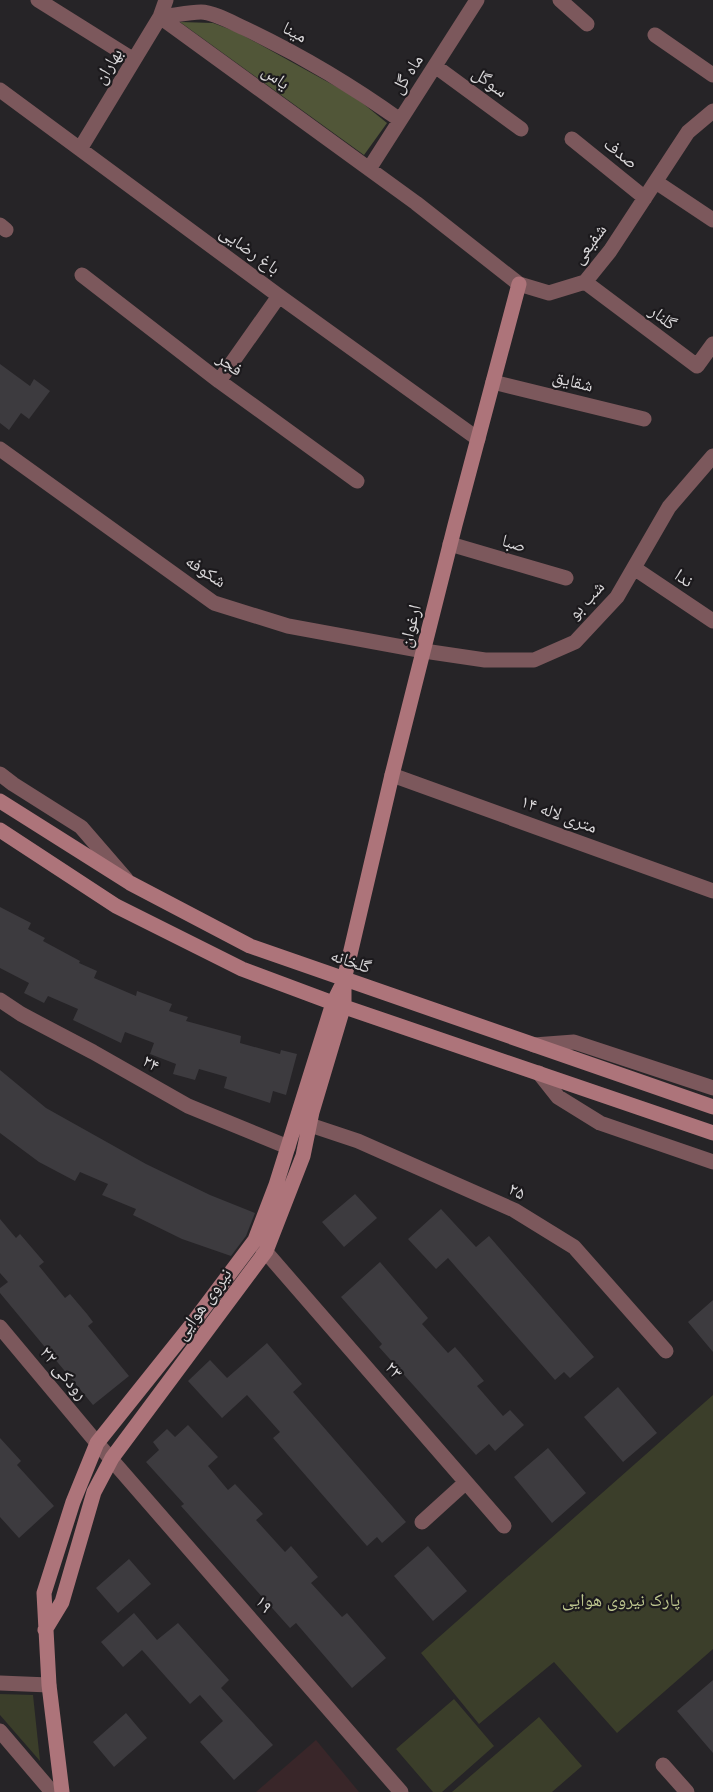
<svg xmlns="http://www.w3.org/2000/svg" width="713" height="1792" font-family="Raleway,'Noto Naskh Arabic',sans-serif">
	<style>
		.education { fill: #392629 }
		.green { fill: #3b3e2a }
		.forest { fill: #515638 }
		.building { fill: #3d3b3f }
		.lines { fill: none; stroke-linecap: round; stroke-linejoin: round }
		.street { stroke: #7c585c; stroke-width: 15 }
		.secondary { stroke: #ad747a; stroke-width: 15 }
		.labels { text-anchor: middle; stroke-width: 4.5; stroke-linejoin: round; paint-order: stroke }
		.street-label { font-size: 18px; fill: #dad8da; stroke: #1c1a1d }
		.park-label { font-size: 18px; fill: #bfc890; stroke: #1c1a1d }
	</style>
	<rect width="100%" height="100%" fill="#262427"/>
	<path class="education" d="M316,1740L359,1792H256Z"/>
	<path class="green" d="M713,1395V1649L617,1733L554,1662L479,1724L421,1653Z
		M0,1694L33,1695L40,1761L0,1715Z
		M454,1699L494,1746L442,1792H433L396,1749Z
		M539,1717L582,1766L552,1792H452Z"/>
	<path class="forest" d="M180,22L213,23L237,32L355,97L387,123L364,155Z"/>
	<path class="building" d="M0,364L30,386L34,379L50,391L29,419L21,413L9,430L0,423Z
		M0,907L31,923L28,929L45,938L43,941L80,961L79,963L97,971L94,978L136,996L137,991L172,1004L169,1011L188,1017L186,1021L241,1036L240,1043L280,1054L281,1050L297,1054L286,1095L273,1091L270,1103L224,1088L227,1077L199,1069L195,1080L173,1074L176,1064L150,1054L154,1043L125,1032L121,1043L73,1020L78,1009L48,996L44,1003L24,993L29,983L0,968Z
		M0,1070L46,1108L146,1164L210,1195L255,1213L246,1236L231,1256L182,1239L133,1215L136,1209L102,1195L108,1184L80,1172L75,1181L39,1162L0,1133Z
		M355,1194L377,1218L344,1247L322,1222Z
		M441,1209L476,1247L489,1236L594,1357L570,1378L564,1372L555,1380L448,1258L436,1269L408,1239Z
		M0,1219L16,1238L20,1234L44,1262L39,1266L65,1298L70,1294L87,1314L93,1322L88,1326L129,1376L93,1405L0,1293V1288L8,1282L0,1273Z
		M380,1262L428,1318L422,1324L448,1353L455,1347L468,1362L484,1381L477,1386L503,1416L510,1410L524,1425L495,1451L489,1444L476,1455L379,1347L382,1344L341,1297Z
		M713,1300V1352L688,1322Z
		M267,1343L302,1384L293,1392L406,1522L382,1543L377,1537L367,1546L273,1438L280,1432L247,1395L222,1418L188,1381L210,1360L227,1378Z
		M618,1387L657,1433L623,1462L584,1417Z
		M188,1425L218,1457L208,1466L228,1490L235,1484L263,1514L256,1520L285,1552L291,1546L318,1577L311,1583L342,1617L347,1613L386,1658L352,1688L296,1623L290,1628L181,1506L184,1504L146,1462L159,1450L153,1442L167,1429L175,1437Z
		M0,1438L21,1461L17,1465L54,1506L19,1538L0,1517Z
		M548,1448L586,1493L552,1523L514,1477Z
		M428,1546L467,1591L433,1621L394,1576Z
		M129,1559L151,1584L118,1613L96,1588Z
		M134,1613L157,1640L178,1623L229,1680L221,1688L273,1745L234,1780L200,1742L223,1721L200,1695L190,1704L142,1650L123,1667L101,1642Z
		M713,1680V1753L677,1711Z
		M126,1713L147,1738L114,1767L93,1742Z"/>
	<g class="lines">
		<path class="street" d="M38,0L134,60
			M560,0L587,24
			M160,17L416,203L519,284L549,293L585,282L610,251L688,132L713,111
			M160,17C173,16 188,12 201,12C213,12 233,23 244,28C299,54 351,85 400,120
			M655,35L713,75
			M435,66L521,129
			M0,90L279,296L478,439
			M572,139L645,198
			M80,149L160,17L166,0
			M369,169L477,0
			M656,182L713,220
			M0,225L6,230
			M82,275L219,381L357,481
			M585,282L697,366L713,344
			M219,381L279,296
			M493,382L644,419
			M0,449L214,603L288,626L424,651L485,660H534L575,642L617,597L669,507L713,456
			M450,544L566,578
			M634,568L713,621
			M0,774L13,784L81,827L126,879
			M392,775L713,891
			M0,1000L21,1014L93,1052L188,1106L288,1147
			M534,1045L574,1042L713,1088
			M539,1073L558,1097L600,1123L713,1162
			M310,1125L358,1141L514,1210L574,1247L666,1351
			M258,1243L504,1526
			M0,1327L97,1443L401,1792
			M422,1522L465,1483
			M0,1683L49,1685
			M0,1731L52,1792
			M663,1765L687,1792"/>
		<path class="secondary" d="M0,801L130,883L250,946L713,1107
			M0,830L116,906L242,969L333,1003L713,1133
			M45,1630L62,1602L94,1492L112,1458L266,1251L303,1156L312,1112L344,1005V980L392,775L455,525L519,284
			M62,1792L49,1685L44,1593L73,1502L97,1443L189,1328L255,1240L276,1185L333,1003L342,985"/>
	</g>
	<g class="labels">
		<g class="street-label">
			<text transform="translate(295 32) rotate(28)" y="6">مینا</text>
			<text transform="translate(108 66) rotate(-59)" y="6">بهاران</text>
			<text transform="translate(407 74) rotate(-57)" y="6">ماه گل</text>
			<text transform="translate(276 77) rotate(36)" y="6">یاس</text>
			<text transform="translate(490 82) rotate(36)" y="6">سوگل</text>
			<text transform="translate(621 153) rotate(39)" y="6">صدف</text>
			<text transform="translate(589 244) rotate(-53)" y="6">شفیعی</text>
			<text transform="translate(250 250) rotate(36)" y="6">باغ رضایی</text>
			<text transform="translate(663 317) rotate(37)" y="6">گلنار</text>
			<text transform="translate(230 364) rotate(37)" y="6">فجر</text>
			<text transform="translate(573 381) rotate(14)" y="6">شقایق</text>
			<text transform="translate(514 543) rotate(16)" y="6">صبا</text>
			<text transform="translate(206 571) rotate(33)" y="6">شکوفه</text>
			<text transform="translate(684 578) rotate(34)" y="6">ندا</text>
			<text transform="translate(586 600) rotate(-48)" y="6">شب بو</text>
			<text transform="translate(410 626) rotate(-76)" y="6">ارغوان</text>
			<text transform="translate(559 814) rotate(20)" y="6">۱۴ متری لاله</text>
			<text transform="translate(351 961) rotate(19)" y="6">گلخانه</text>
			<text transform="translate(151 1063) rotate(30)" y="6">۲۴</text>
			<text transform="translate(517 1191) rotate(26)" y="6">۲۵</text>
			<text transform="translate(203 1304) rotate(-54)" y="6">نیروی هوایی</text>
			<text transform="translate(394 1370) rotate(49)" y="6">۲۳</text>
			<text transform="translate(64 1373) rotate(50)" y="6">رودکی ۲۲</text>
			<text transform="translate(264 1604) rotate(49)" y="6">۱۹</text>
		</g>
		<g class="park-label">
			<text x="621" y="1606">پارک نیروی هوایی</text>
		</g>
	</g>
</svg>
